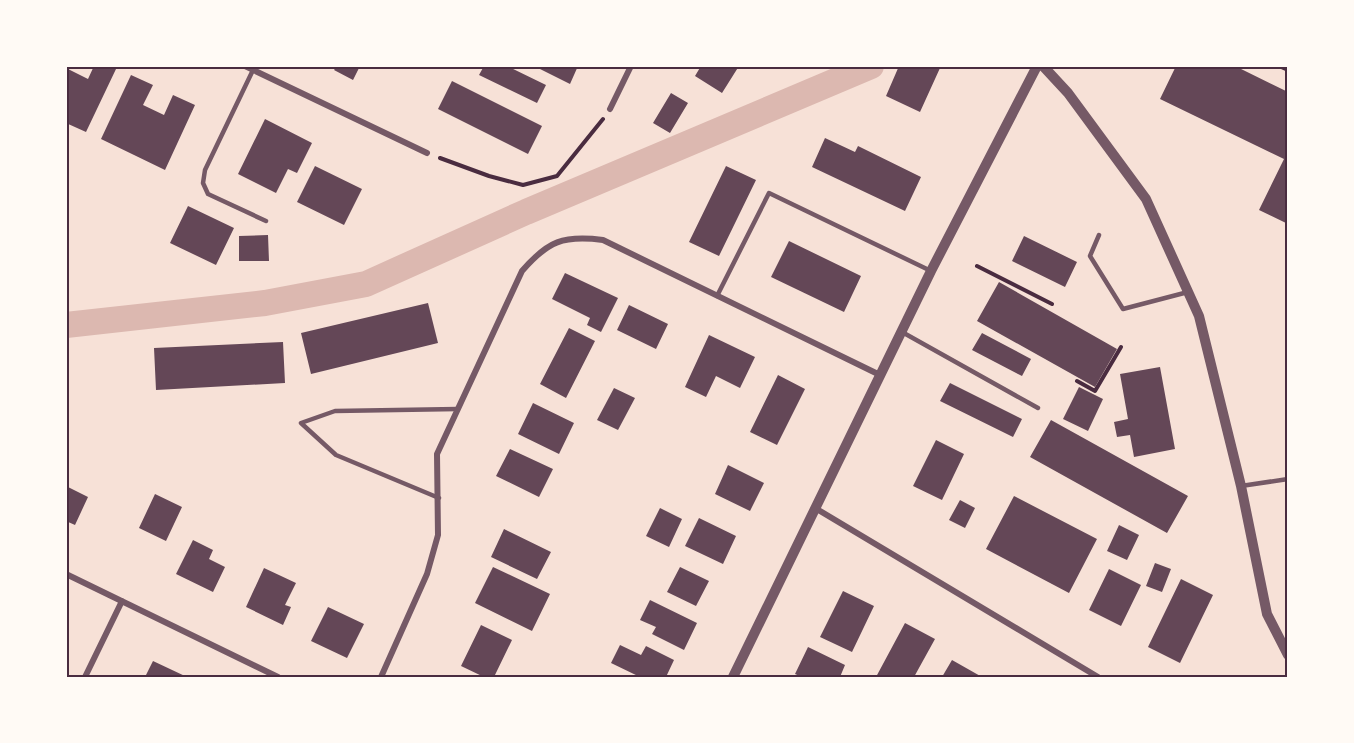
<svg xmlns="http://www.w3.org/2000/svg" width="1354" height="743" font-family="'Roboto Serif',serif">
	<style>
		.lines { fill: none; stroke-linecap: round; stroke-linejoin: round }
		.canal { stroke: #dcb8b0; stroke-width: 26 }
		.building { fill: #644757 }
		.path { stroke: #4a2c40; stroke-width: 4 }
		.service { stroke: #755966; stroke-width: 4.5 }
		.minor { stroke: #755966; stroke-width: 6 }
		.tertiary { stroke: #755966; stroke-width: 10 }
		.neatline { fill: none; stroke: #4a2c40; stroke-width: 2 }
	</style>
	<rect width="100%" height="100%" fill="#f7e1d7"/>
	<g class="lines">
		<path class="canal" d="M66,325L265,303L366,284L526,212L871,66"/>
	</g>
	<path class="building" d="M94,66H110L116,69L86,132L66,123V68L88,79Z
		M337,66H360L353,80L334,70Z
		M484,66H507L546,85L537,103L479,75Z
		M534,66H578L570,84Z
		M701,66H739L722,93L695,76Z
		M899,66H935L940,68L920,112L886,96Z
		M1176,66H1235L1288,92V224L1259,210L1284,159L1160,99Z
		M131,75L153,85L143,105L164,115L173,95L195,105L165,170L101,139Z
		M452,81L542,126L528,154L438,109Z
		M671,93L688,103L670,133L653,123Z
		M265,119L312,143L297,173L288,169L276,193L238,174Z
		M825,138L855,152L858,146L921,177L905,211L812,167Z
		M315,166L362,189L344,225L297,202Z
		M726,166L756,180L719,256L689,242Z
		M188,206L234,228L216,265L170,243Z
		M268,235L269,261H239V236Z
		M1024,236L1077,262L1065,287L1012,261Z
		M789,241L861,276L844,312L771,277Z
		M565,273L618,298L601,332L587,325L590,318L552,299Z
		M999,282L1117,349L1095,387L977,321Z
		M428,303L438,343L311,374L301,333Z
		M629,305L668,324L656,349L617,330Z
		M569,328L595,341L566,398L540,384Z
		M982,333L1031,359L1022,376L972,350Z
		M709,335L755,357L740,388L716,376L706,397L685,387Z
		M283,342L285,383L156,390L154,348Z
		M1160,367L1175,449L1134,457L1130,435L1117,437L1114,422L1128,419L1120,374Z
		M778,375L805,389L777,445L750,432Z
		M950,383L1022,419L1013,437L940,401Z
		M1079,387L1103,399L1088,431L1063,419Z
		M614,388L635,398L618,430L597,420Z
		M533,403L574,423L559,454L518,434Z
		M1051,420L1188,496L1167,533L1030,457Z
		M936,440L964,454L942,500L913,486Z
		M510,449L553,469L539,497L496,476Z
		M728,465L764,483L750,511L715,494Z
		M66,486L88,497L75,525L66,521Z
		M155,494L182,507L166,541L139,528Z
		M1014,496L1097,539L1069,593L986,549Z
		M960,500L975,508L965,528L949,520Z
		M660,508L682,519L669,547L646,536Z
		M699,518L736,536L723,564L685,546Z
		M1119,525L1139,535L1127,560L1107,551Z
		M504,529L551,552L537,579L491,557Z
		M193,540L213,550L209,559L225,567L213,592L176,574Z
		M1155,563L1171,569L1162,592L1146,586Z
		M493,567L550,594L532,631L475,603Z
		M680,567L709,581L696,606L667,592Z
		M264,568L296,583L285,605L291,607L283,625L246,607Z
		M1109,569L1141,585L1121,626L1089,610Z
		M1181,579L1213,595L1180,663L1148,647Z
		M843,591L874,606L852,652L820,637Z
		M650,600L697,623L684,650L652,634L656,627L640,620Z
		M328,607L364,624L347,658L311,641Z
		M905,623L935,639L914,677H876Z
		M481,625L512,640L494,677H484L461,666Z
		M620,645L641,655L646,646L674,660L666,677H640L611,663Z
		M808,647L845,665L840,677H802L795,674Z
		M952,660L982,677H942Z
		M153,661L187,677H145Z"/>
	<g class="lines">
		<path class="path" d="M1279,66L1288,70
			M440,158L489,176L523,185L557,176L603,119
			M977,266L1052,304
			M1077,381L1095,391L1121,347"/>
		<path class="service" d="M253,70L205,170L203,183L208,194L266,221
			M1099,235L1090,256L1123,309L1188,292
			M717,296L769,193L931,271
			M902,332L1038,408
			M1241,486L1288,479
			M439,498L336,455L301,423L335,411L458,409"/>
		<path class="minor" d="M245,66L427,153
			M610,109L631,66
			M815,508L1098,677
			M66,574L278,677
			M85,677L122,601
			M381,677L427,574L438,535L437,454L522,271C548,241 563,235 603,240L880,375"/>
		<path class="tertiary" d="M1043,66L1068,93L1146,199L1199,316L1241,486L1267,614L1288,655
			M733,677L931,271L1037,66"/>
	</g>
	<rect width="1354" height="743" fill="none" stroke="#fffaf5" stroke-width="135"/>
	<rect x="68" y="68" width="1218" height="608" class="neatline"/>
</svg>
